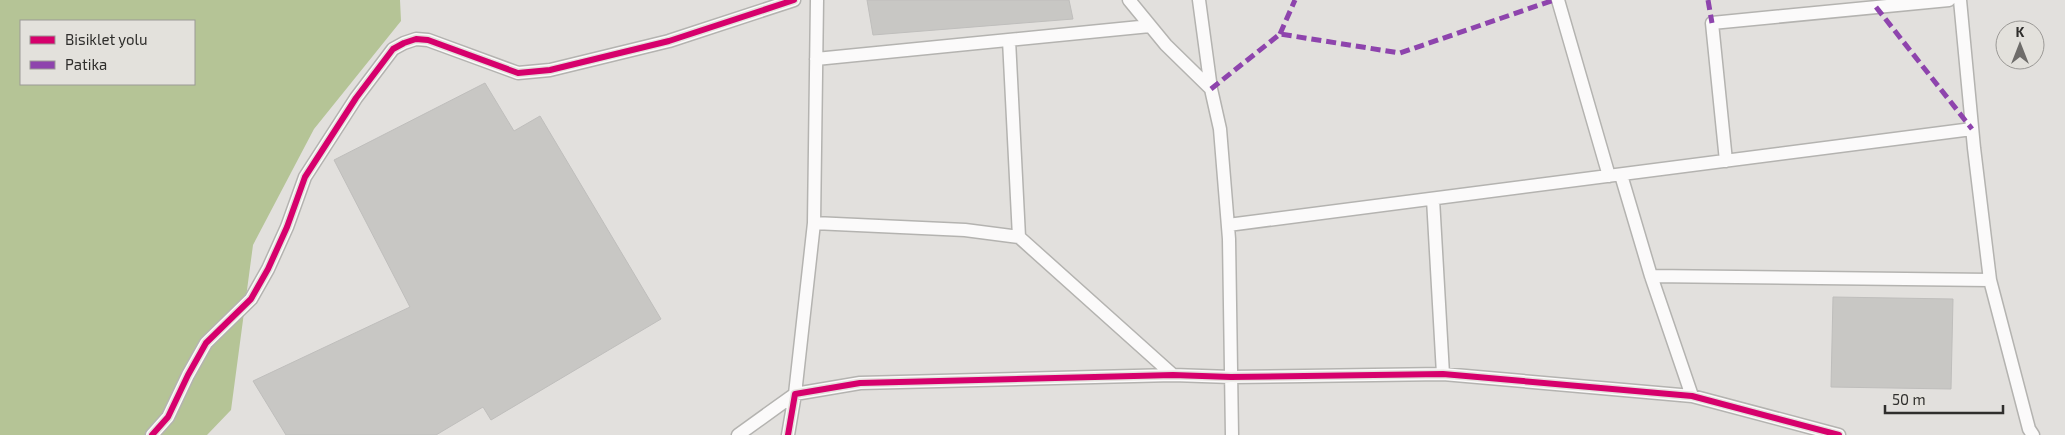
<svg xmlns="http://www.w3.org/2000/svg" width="2065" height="435" font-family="'Exo 2',sans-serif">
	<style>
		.forest { fill: #b5c496; fill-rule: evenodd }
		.building { fill: #c8c7c4; stroke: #bfbebc }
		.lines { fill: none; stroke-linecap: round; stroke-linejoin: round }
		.street-casing { stroke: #b4b3b0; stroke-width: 15 }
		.street { stroke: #fbfafa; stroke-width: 12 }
		.quiet { stroke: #8e44ad; stroke-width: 5; stroke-dasharray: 10 5; stroke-linecap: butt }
		.cycleway-casing { stroke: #e3e1dc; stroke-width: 9 }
		.cycleway { stroke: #d6006c; stroke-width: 6 }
	</style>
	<rect width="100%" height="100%" fill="#e2e0dd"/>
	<path class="forest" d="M0,0H400L401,21L314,129L253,245L231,410L207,435H0ZM21,21H194V84H21Z"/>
	<path class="building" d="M867,0H1069L1073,19L873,35Z
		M485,83L514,131L540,116L661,319L491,420L483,407L436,435H286L253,381L410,307L334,160Z
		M1833,297L1953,299L1951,389L1831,387Z"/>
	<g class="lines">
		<defs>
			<path id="street" d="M1129,0L1166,45L1211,89L1220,129L1229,239L1232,435
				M1199,0L1211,89
				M1558,0L1609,176
				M1960,0L1974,148L1990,280L2029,429L2033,435
				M1009,40L1019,237
				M816,59L1150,26
				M1726,161L1712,23L1949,0
				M1621,175L1651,276L1692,396
				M1433,199L1443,374
				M814,223L965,230L1019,237L1173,375
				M1228,225L1972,129
				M1651,276L1990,280
				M152,435L168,417L188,375L206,343L251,299L268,269L287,227L305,177L356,98L393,49L404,43L416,39L428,40L518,73L550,70L669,41L794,0
				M738,435L795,394L814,223L817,0
				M788,435L795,394L860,383L1173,375L1231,377L1443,374L1692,396L1839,435"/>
		</defs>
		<use href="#street" class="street-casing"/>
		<use href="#street" class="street"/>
		<path class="quiet" d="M1708,0L1712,23
			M1876,7L1972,129
			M1280,34L1295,0
			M1211,89L1280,34L1400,53L1554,0"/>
		<defs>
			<path id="cycleway" d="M152,435L168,417L188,375L206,343L251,299L268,269L287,227L305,177L356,98L393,49L404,43L416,39L428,40L518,73L550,70L669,41L794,0
				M788,435L795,394L860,383L1173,375L1231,377L1443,374L1692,396L1839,435"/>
		</defs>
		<use href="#cycleway" class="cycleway-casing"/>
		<use href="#cycleway" class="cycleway"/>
	</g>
	<rect x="20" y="20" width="175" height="65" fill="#e3e1dc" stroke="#9b9996"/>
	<rect x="30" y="36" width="25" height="8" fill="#d6006c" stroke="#9b9996"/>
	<text x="65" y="45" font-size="15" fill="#2f2e2c">Bisiklet yolu</text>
	<rect x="30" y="61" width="25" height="8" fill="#8e44ad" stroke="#9b9996"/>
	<text x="65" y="70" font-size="15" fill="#2f2e2c">Patika</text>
	<g transform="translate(2020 45)"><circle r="24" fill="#e3e1dc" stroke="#9b9996"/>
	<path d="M0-4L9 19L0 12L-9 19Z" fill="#6e6c6a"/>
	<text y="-8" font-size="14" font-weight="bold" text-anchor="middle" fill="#2f2e2c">K</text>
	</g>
	<path d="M1885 405v8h118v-8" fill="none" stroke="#2f2e2c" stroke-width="2.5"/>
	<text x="1892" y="405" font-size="15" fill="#2f2e2c" stroke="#e3e1dc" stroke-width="4" paint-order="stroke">50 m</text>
</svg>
